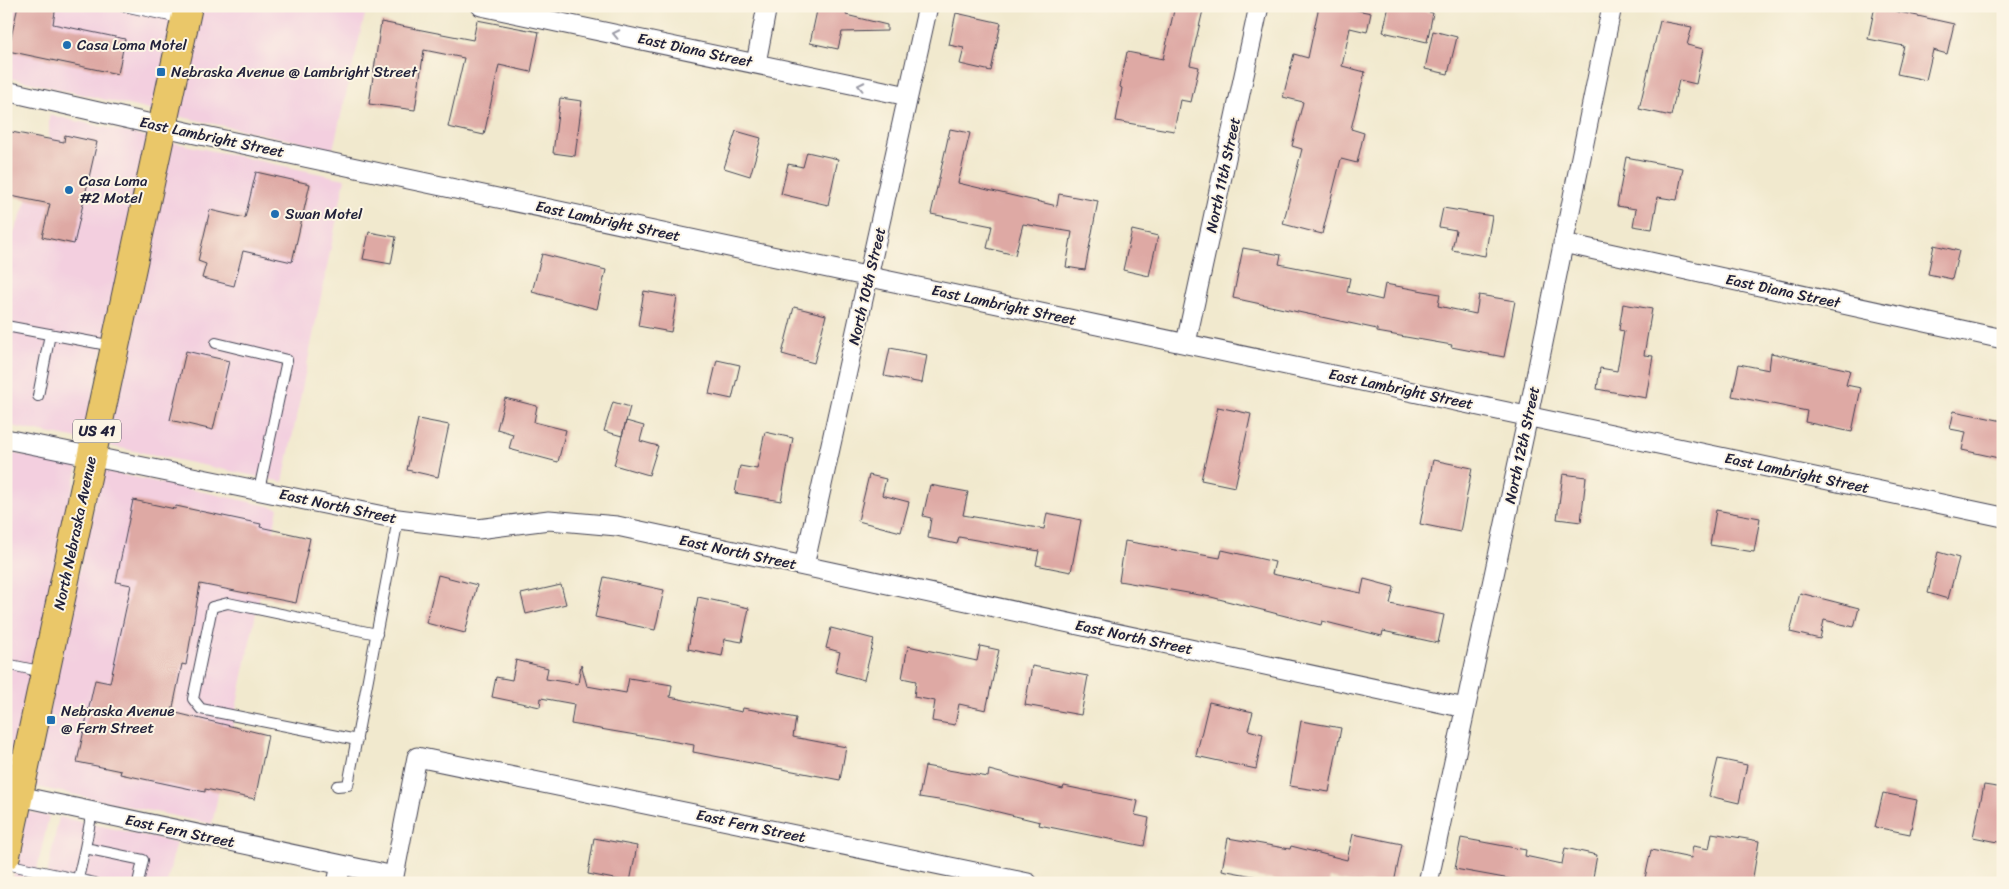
<svg xmlns="http://www.w3.org/2000/svg" width="2009" height="889" font-family="Sriracha,sans-serif">
	<style>
		.built { fill: #f3cfdf }
		.building { fill: #dea9a4 }
		.lines { fill: none; stroke-linecap: round; stroke-linejoin: round }
		.service-casing { stroke: #414051; stroke-width: 12 }
		.minor-casing { stroke: #414051; stroke-width: 21 }
		.primary-casing { stroke: #414051; stroke-width: 30 }
		.service { stroke: #fff; stroke-width: 10 }
		.minor { stroke: #fff; stroke-width: 19 }
		.primary { stroke: #eac769; stroke-width: 28 }
		.oneway { stroke: #9c9ca7 }
		.poi-dot { fill: #1f6fb2; stroke: #fcf5e5; stroke-width: 2 }
		.labels { text-anchor: middle; stroke-width: 4; stroke-linejoin: round; paint-order: stroke }
		.shield { fill: #fcf5e5; stroke: #63616e; stroke-width: 1 }
		.shield-label { font-size: 14px; font-weight: bold; fill: #22223b }
		.poi-label { font-size: 15px; fill: #22223b; stroke: #fcf5e5; text-anchor: start }
		.street-label { font-size: 15px; fill: #22223b; stroke: #fcf5e5 }
	</style>
	<rect width="100%" height="100%" fill="#fcf5e5"/>
	<filter id="ink" filterUnits="userSpaceOnUse"><feTurbulence type="fractalNoise" baseFrequency=".02" numOctaves="2"/><feDisplacementMap in="SourceGraphic" scale="10" xChannelSelector="R" yChannelSelector="G"/><feConvolveMatrix kernelMatrix="1 2 1 2 8 2 1 2 1" color-interpolation-filters="sRGB"/></filter>
	<filter id="wash" filterUnits="userSpaceOnUse"><feTurbulence type="fractalNoise" baseFrequency=".0096" numOctaves="4" result="noise"/><feDisplacementMap in="SourceGraphic" scale="20" xChannelSelector="R" yChannelSelector="G"/><feGaussianBlur stdDeviation="1.12" result="paint"/><feColorMatrix in="noise" values="0 0 0 0 0 0 0 0 0 0 0 0 0 0 0 0 0 1.4 0 .05"/><feComposite in="paint" operator="in"/></filter>
	<g filter="url(#wash)">
		<rect width="100%" height="100%" fill="#f1e9ce"/>
		<path class="built" d="M7,6H176L154,111L6,77Z
			M200,6H367L333,149L177,116Z
			M49,115L148,137L83,440L6,425V247L18,223L49,138Z
			M171,142L345,179L283,482L106,445Z
			M6,452L78,466L6,799Z
			M101,470L278,508L212,824L33,786Z
			M27,811L49,816L34,883H12Z
			M59,817L176,842L167,883H45Z"/>
		<g id="blocks">
			<path class="building" d="M18,6H56L53,24L125,39L118,74L8,51Z
				M818,6H848L846,15L887,25V31L842,32L838,49L810,43Z
				M1175,6H1204L1190,65L1199,67L1191,102L1180,100L1174,131L1116,121L1122,88L1120,87L1127,52L1163,59Z
				M1319,6H1338L1371,13L1367,32L1350,28L1342,66L1365,72L1351,129L1364,133L1357,163L1341,159L1322,234L1283,224L1302,149L1292,146L1303,102L1283,97L1294,54L1308,58Z
				M1389,6H1402L1433,13L1427,42L1383,32Z
				M1875,6H1896L1895,11L1954,24L1947,54L1933,50L1926,80L1897,74L1904,46L1868,39Z
				M956,13L1001,23L991,71L960,64L964,48L949,45Z
				M477,20L539,32L531,72L499,65L484,135L448,127L464,58L424,50L415,110L369,104L381,22L473,40Z
				M1660,21L1692,27L1687,45L1703,49L1696,84L1679,80L1671,116L1639,109Z
				M1433,31L1457,37L1448,74L1425,69Z
				M560,98L582,101L575,156L553,153Z
				M950,129L970,133L958,183L1057,206L1059,194L1098,201L1085,270L1066,267L1072,232L1023,224L1015,255L987,248L992,226L931,214Z
				M6,131L64,142L65,135L97,142L74,244L42,237L50,204L6,195Z
				M736,131L761,138L750,176L724,168Z
				M807,152L838,159L828,205L781,194L788,164L803,167Z
				M1626,157L1683,168L1677,200L1658,197L1652,229L1633,226L1636,209L1617,206Z
				M256,172L310,184L292,262L243,251L234,286L202,278L206,264L198,261L210,210L245,218Z
				M1443,208L1492,216L1485,256L1452,250L1456,230L1439,227Z
				M1132,230L1158,236L1149,276L1123,270Z
				M369,232L396,237L391,264L363,259Z
				M1934,245L1959,251L1952,279L1928,274Z
				M1243,248L1281,255L1279,264L1350,278L1347,292L1382,300L1385,284L1440,294L1438,306L1476,314L1479,295L1515,301L1504,357L1451,347L1452,345L1377,332V329L1233,298Z
				M542,254L606,270L597,309L532,292Z
				M644,291L677,297L671,332L638,326Z
				M1623,304L1652,309L1644,355L1653,356L1646,398L1597,389L1600,368L1617,371L1624,331L1619,330Z
				M794,307L826,315L814,363L782,354Z
				M890,348L927,355L922,383L884,376Z
				M186,351L229,361L213,430L170,420Z
				M1771,353L1850,370L1846,385L1861,388L1852,432L1805,422L1807,411L1732,396L1739,364L1769,370Z
				M717,360L740,365L732,399L709,394Z
				M505,398L537,406L534,422L566,430L558,462L509,449L513,434L497,429Z
				M613,402L630,407L622,436L604,431Z
				M1218,407L1251,414L1235,487L1201,480Z
				M1954,411L2003,421V459L1962,450L1966,432L1950,429Z
				M418,419L449,425L438,477L407,470Z
				M626,421L644,426L640,441L658,446L649,475L614,465Z
				M765,432L793,438L781,501L735,493L740,466L757,469Z
				M1433,460L1472,468L1460,532L1420,524Z
				M1563,474L1586,477L1581,522L1557,519Z
				M869,475L886,479L882,495L909,502L901,532L858,521Z
				M930,485L968,492L963,515L1044,529L1047,513L1081,520L1071,572L1036,565L1039,551L959,537L957,544L928,538L931,518L923,516Z
				M133,500L175,509L176,506L261,524L260,527L310,538L296,603L200,584L186,665L182,664L172,712L268,735L255,799L205,789V792L120,774L121,771L77,762L95,680L110,683L131,585L116,582Z
				M1716,510L1760,518L1754,552L1710,545Z
				M1125,541L1220,558L1222,550L1275,562L1272,574L1361,593L1364,579L1394,587L1390,604L1444,615L1438,643L1383,631L1382,636L1322,621L1321,625L1211,597L1119,581Z
				M1938,552L1959,558L1948,599L1928,593Z
				M438,575L477,585L465,633L426,623Z
				M604,577L664,590L655,630L595,617Z
				M561,585L566,604L526,614L521,594Z
				M1800,593L1859,608L1854,627L1824,620L1820,639L1790,632Z
				M698,597L749,608L742,642L725,639L722,656L688,649Z
				M831,628L874,639L864,680L835,672L840,652L826,648Z
				M908,646L977,661L980,646L999,650L986,710L959,704L955,725L932,721L935,701L914,697L916,681L902,678Z
				M516,660L548,668L546,679L578,684L581,664L587,686L626,693L629,678L672,685L670,697L742,712L743,708L796,718L793,737L846,747L840,780L693,752L694,745L571,724L574,704L541,698L540,707L492,697L496,677L512,680Z
				M1032,666L1088,676L1081,715L1025,705Z
				M1209,702L1253,712L1248,730L1263,734L1256,769L1196,756Z
				M1301,721L1341,728L1329,792L1290,786Z
				M1718,759L1747,765L1739,803L1709,796Z
				M925,766L988,777L989,770L1063,789L1064,786L1138,801L1135,815L1149,818L1144,846L1039,825L1040,822L965,804L919,797Z
				M1984,785L2003,788V843L1973,837Z
				M1883,793L1917,800L1910,834L1875,827Z
				M1712,833L1759,841L1752,883H1644L1651,850L1691,858L1693,846L1709,849Z
				M1353,834L1402,844L1394,883H1352L1330,878L1329,883H1289L1222,870L1228,838L1290,849L1291,846L1347,860Z
				M594,838L637,846L630,882L588,874Z
				M1461,838L1526,850L1525,856L1562,864L1565,848L1597,855L1592,883H1532L1455,869Z"/>
		</g>
	</g>
	<g filter="url(#ink)">
		<use href="#blocks" fill-opacity="0" stroke="#414051" stroke-width="1"/>
		<g class="lines">
			<defs>
				<path id="service" d="M124,6L184,19
					M6,326L113,346
					M216,343L287,360L259,490
					M38,396L50,334
					M6,664L44,672
					M357,740L201,709L193,699L212,607L228,603L377,634
					M6,757L26,761
					M337,786L348,785L398,519
					M85,848L92,812
					M6,864L95,883
					M77,883L85,848L143,860L138,883"/>
				<path id="minor" d="M481,6L908,96
					M756,63L767,6
					M6,91L191,133L2003,517
					M1563,243L2003,339
					M1186,343L1259,6
					M6,439L398,519L478,529L549,520L617,526L1465,708
					M804,566L928,6
					M19,796L394,876L417,757L1028,883
					M337,883L341,865
					M1428,883L1528,416L1612,6"/>
				<path id="primary" d="M6,855L188,6"/>
			</defs>
			<use href="#service" class="service-casing"/>
			<use href="#minor" class="minor-casing"/>
			<use href="#primary" class="primary-casing"/>
			<use href="#service" class="service"/>
			<use href="#minor" class="minor"/>
			<use href="#primary" class="primary"/>
		</g>
		<defs><path id="oneway-chevron" d="M-2-3.5L2.5 0L-2 3.5" fill="none" stroke-width="1.6" stroke-linecap="round" stroke-linejoin="round" transform="scale(1.25)"/></defs>
		<g class="oneway">
			<use href="#oneway-chevron" transform="translate(616 34) rotate(-168)"/>
			<use href="#oneway-chevron" transform="translate(861 86) rotate(-168)"/>
		</g>
	</g>
	<g class="poi-dot">
		<circle cx="67" cy="45" r="5"/>
		<rect x="156" y="67" width="10" height="10" rx="2.5"/>
		<circle cx="69" cy="190" r="5"/>
		<circle cx="275" cy="214" r="5"/>
		<rect x="46" y="715" width="10" height="10" rx="2.5"/>
	</g>
	<g class="labels">
		<rect class="shield" x="73" y="419.5" width="48" height="23" rx="4"/>
		<g class="shield-label">
			<text x="97" y="436">US 41</text>
		</g>
		<g class="poi-label">
			<text x="77" y="50">Casa Loma Motel</text>
			<text x="171" y="77">Nebraska Avenue @ Lambright Street</text>
			<text x="79" y="186">Casa Loma<tspan x="79" dy="17">#2 Motel</tspan></text>
			<text x="285" y="219">Swan Motel</text>
			<text x="61" y="716">Nebraska Avenue<tspan x="61" dy="17">@ Fern Street</tspan></text>
		</g>
		<g class="street-label">
			<text transform="translate(695 50) rotate(12)" y="5">East Diana Street</text>
			<text transform="translate(212 137) rotate(12)" y="5">East Lambright Street</text>
			<text transform="translate(1223 175) rotate(-78)" y="5">North 11th Street</text>
			<text transform="translate(608 221) rotate(12)" y="5">East Lambright Street</text>
			<text transform="translate(867 286) rotate(-77)" y="5">North 10th Street</text>
			<text transform="translate(1783 291) rotate(12)" y="5">East Diana Street</text>
			<text transform="translate(1004 305) rotate(12)" y="5">East Lambright Street</text>
			<text transform="translate(1401 389) rotate(12)" y="5">East Lambright Street</text>
			<text transform="translate(1522 445) rotate(-78)" y="5">North 12th Street</text>
			<text transform="translate(1797 473) rotate(12)" y="5">East Lambright Street</text>
			<text transform="translate(338 506) rotate(12)" y="5">East North Street</text>
			<text transform="translate(75 533) rotate(-78)" y="5">North Nebraska Avenue</text>
			<text transform="translate(738 552) rotate(12)" y="5">East North Street</text>
			<text transform="translate(1134 637) rotate(12)" y="5">East North Street</text>
			<text transform="translate(751 826) rotate(12)" y="5">East Fern Street</text>
			<text transform="translate(180 831) rotate(12)" y="5">East Fern Street</text>
		</g>
	</g>
	<rect width="2009" height="889" fill="none" stroke="#fcf5e5" stroke-width="25"/>
</svg>
